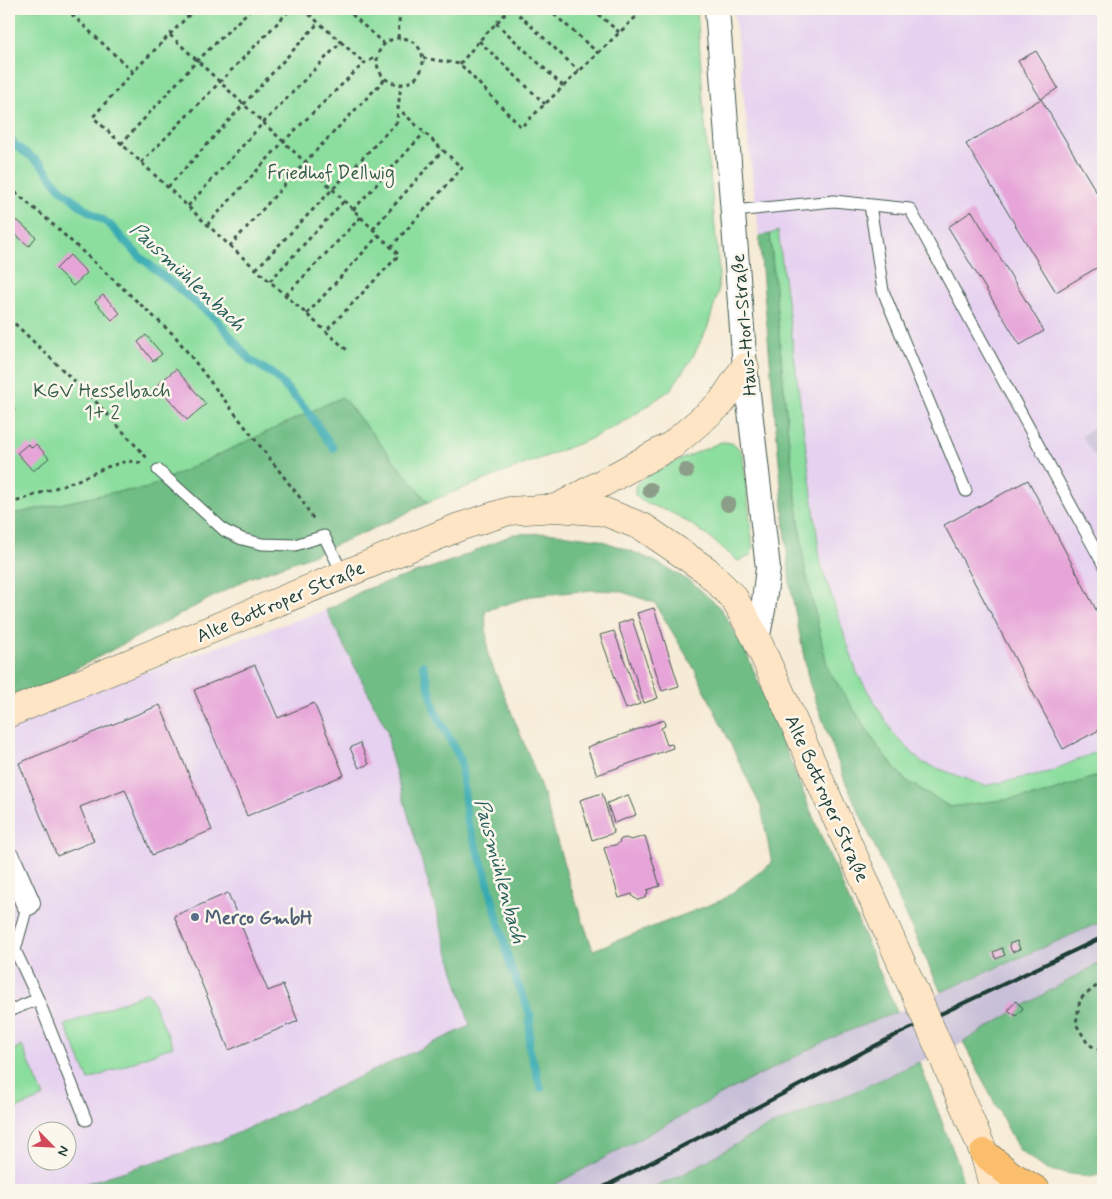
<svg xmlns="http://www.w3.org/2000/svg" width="1112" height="1199" font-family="Mynerve,sans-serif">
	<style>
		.built { fill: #e6d2f0; fill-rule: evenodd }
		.industrial { fill: #c8bfd8 }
		.green { fill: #8cde9f; stroke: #568e6a }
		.forest { fill: #71bd86; stroke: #487d5d; fill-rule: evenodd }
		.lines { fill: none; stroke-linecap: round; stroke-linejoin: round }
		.stream { stroke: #39abb2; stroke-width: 8 }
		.building { fill: #e6a4d8 }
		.lane-casing { stroke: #3f574c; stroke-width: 13 }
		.street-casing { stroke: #3f574c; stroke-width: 26 }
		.secondary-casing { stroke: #3f574c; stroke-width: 29 }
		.primary-casing { stroke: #3f574c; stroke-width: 29 }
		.path { stroke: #3f574c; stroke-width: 3; stroke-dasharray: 4 4; stroke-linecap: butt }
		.lane { stroke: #fff; stroke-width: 11 }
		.street { stroke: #fff; stroke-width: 24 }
		.secondary { stroke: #fde5c5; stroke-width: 28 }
		.primary { stroke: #fabe6d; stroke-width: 28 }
		.rail { stroke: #1f3d34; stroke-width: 4 }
		.secondary-bridge-casing { stroke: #3f574c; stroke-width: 29; stroke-linecap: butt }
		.secondary-bridge { stroke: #fde5c5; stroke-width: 28 }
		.tree { fill: #8c9d88 }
		.service-dot { fill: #5c6f8a; stroke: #fbf7ec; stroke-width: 2 }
		.labels { text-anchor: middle; stroke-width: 5; stroke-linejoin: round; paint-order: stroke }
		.park-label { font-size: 19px; fill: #355d49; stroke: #fbf7ec }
		.street-label { font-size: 19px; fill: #1f3d34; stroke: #fbf7ec }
		.service-label { font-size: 19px; font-weight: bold; fill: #4e5e75; stroke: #fbf7ec; text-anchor: start }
		.water-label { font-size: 20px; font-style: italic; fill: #275e5a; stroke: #fbf7ec }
	</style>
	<rect width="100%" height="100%" fill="#fbf7ec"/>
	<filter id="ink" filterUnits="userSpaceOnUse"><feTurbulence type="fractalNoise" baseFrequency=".02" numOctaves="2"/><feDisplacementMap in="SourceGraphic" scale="10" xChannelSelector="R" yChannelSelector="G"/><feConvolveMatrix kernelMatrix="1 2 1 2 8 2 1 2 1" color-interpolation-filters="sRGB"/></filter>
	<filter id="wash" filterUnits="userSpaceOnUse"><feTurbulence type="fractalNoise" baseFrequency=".0096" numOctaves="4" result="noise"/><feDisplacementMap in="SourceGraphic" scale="20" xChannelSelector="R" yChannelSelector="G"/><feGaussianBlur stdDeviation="1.12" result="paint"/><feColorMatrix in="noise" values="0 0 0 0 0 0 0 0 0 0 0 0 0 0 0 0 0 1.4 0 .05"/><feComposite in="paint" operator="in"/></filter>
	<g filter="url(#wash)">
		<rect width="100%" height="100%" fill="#f6ebd6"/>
		<path class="built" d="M734,9H1103V422L1082,436L1103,469V749L1049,772L985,786L921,762L893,733L857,673L821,565L778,232L759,236Z
			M326,610L387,730L391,756L470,1026L220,1141L65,1190H9V718ZM38,1132H68V1162H38Z"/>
		<path class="industrial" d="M1103,422V469L1081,436Z
			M1103,921V961L1044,994L963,1042L854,1092L761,1130L682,1175L648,1190H545L726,1092L838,1035L897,1012Z"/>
		<path class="green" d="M9,9H697L704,113L719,270L718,293L707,329L691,360L670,390L627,420L588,440L428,502L342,397L145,489L115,492L9,515Z
			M778,231L821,565L857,673L893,733L921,762L985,786L1049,772L1103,749V774L1041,795L950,807L904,779L878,747L828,669L805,569L788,434L770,234Z
			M721,442C734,442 738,445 743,456L753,548L750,556L738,561C718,544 697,526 674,514C661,507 645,506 635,495V486L645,475Z
			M148,992L173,1046L89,1080L65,1025Z
			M22,1046L44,1097L9,1112V1052Z"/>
		<path class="forest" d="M770,234L788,434L805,569L828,669L878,747L904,779L950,807L1041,795L1103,774V921L941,992L845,781L809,682L790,585L759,236Z
			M342,397L428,502L393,520L310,556L249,578L9,704V515L115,492L145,489Z
			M554,533L597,539L631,551L656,562L693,583L721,609L744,647L818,829L897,1012L838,1035L726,1092L545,1190H65L220,1141L470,1026L391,756L387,730L326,610L364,590L454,560L514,534ZM593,590L619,591L655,603L695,670L761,807L772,863L722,900L593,950L570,885L544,797L530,758L488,655L485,611L531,596Z
			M1103,961V1174L1090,1177L1047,1170L1019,1150L963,1042L1044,994Z
			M919,1062L959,1166L965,1190H648L682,1175L761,1130L854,1092Z"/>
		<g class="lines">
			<path class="stream" d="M9,137L15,145L41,164L59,187L82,207L109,224L139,256L218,321L250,360L274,375L306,409L333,448
				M423,665L436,713L461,760L467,820L485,872L511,968L530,1014L529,1047L541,1088"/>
		</g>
		<g id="blocks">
			<path class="building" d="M1036,51L1058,88L1041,99L1018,61Z
				M1041,99L1103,203V264L1056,292L966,144Z
				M972,211L1044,331L1020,345L948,227Z
				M17,220L36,237L29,246L9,229Z
				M70,255L87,273L73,286L56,269Z
				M103,295L120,313L112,320L95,302Z
				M146,335L162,354L153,361L138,342Z
				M176,369L206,404L187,420L157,385Z
				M9,402L15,409L9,415Z
				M28,444L32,448L36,444L49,458L33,471L17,453Z
				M1028,480L1103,623V728L1063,749L944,525Z
				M654,608L679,686L662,691L637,613Z
				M632,619L658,698L644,703L618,624Z
				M614,631L640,704L626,709L600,635Z
				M255,665L278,718L314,703L344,775L247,816L194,690Z
				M160,705L212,830L152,855L125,789L80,807L94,841L57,856L19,763Z
				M664,720L665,726L661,728L667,745L672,744L673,748L597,775L587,747Z
				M360,743L369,764L359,768L350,748Z
				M602,793L614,833L592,840L580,800Z
				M628,795L636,815L614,823L607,803Z
				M645,836L660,886L647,890L648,893L645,898L638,900L633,897L632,894L619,898L604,848L618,844L621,839L626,838L631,840Z
				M228,893L268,991L283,985L298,1021L229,1050L174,916Z
				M1017,941L1020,949L1012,952L1009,944Z
				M1002,948L1005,955L996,959L993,952Z
				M1016,1001L1023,1008L1016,1016L1008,1010Z"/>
		</g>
	</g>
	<g filter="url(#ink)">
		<use href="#blocks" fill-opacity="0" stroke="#3f574c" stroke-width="1"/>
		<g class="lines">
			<defs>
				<path id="lane" d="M870,205L883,291L966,491
					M734,211L834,201L910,209L1103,564
					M158,470L225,531L242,539L262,544L295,545L324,536L343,574
					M28,903L15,950L38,999L86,1120
					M9,1011L38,999"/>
				<path id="street" d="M717,9L745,367L768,568L763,610L757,640
					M9,860L28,903"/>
				<path id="secondary" d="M557,508L672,445L721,403L745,367
					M9,713L459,527L509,511L557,508L605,512L643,527L706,570L734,598L757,640L919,1002
					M941,1052L984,1153L994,1190"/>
				<path id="primary" d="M984,1153L1011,1175L1036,1190"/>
			</defs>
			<use href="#lane" class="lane-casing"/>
			<use href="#street" class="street-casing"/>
			<use href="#secondary" class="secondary-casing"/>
			<use href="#primary" class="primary-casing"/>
			<path class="path" d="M66,9L133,72
				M195,9L133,72L93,117L230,246L305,162L385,79
				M303,9L341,42
				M346,9L384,44
				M513,9L579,71
				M548,9L598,53
				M592,9L619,32
				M630,9L637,15
				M496,23L563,86
				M170,35L305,162L399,255L326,331
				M377 61a23 23 0 1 1 46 0a23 23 0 1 1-46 0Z
				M398,38L400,9
				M479,41L545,104
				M423,58L460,64L521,127L644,9
				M460,64L479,41L510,9
				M121,144L197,61L251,9
				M141,163L291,9
				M9,187L48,220L175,336L301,499L314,520
				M168,187L319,22
				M188,206L263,123L341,42L364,63
				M353,210L424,133
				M207,225L283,142L364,63L377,57
				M373,229L443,150
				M230,246L348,351
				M391,247L462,168L398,108L401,85
				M256,269L397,122L398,108
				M270,281L344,201
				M286,295L361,217
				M307,314L379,235
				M9,318L97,403L147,458
				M9,504L78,480L107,467L127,461L143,463
				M1103,981L1080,999L1076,1024L1088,1044L1103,1052"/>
			<use href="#lane" class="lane"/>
			<use href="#street" class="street"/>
			<use href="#secondary" class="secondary"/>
			<use href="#primary" class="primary"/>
			<path class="rail" d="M598,1190L892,1037L1103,937"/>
			<defs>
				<path id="secondary-bridge" d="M919,1002L941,1052"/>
			</defs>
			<use href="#secondary-bridge" class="secondary-bridge-casing"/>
			<use href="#secondary-bridge" class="secondary-bridge"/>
		</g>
		<g class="tree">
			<circle cx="686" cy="471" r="8"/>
			<circle cx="650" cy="490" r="8"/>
			<circle cx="728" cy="504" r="8"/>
		</g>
	</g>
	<circle class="service-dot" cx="195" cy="917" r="5"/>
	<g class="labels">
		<g class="park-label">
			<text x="331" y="179">Friedhof Dellwig</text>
			<text x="102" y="397">KGV Hesselbach<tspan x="102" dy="22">1+ 2</tspan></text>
		</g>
		<g class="street-label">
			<text transform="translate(743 325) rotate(-95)" y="7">Haus-Horl-Straße</text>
			<text transform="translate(280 601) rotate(-23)" y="7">Alte Bottroper Straße</text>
			<text transform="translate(828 798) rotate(66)" y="7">Alte Bottroper Straße</text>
		</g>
		<g class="service-label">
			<text x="205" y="924">Merco GmbH</text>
		</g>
		<g class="water-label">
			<text transform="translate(188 276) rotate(43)" y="7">Pausmühlenbach</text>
			<text transform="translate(501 871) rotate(75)" y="7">Pausmühlenbach</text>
		</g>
	</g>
	<rect width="1112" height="1199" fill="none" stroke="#fbf7ec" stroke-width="30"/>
	<g transform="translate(52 1146) rotate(114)"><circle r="24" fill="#fbf7ec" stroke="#a3ada2"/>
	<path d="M0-4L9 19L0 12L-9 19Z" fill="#d1495b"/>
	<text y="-8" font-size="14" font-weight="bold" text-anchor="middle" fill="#1f3d34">N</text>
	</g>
</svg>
